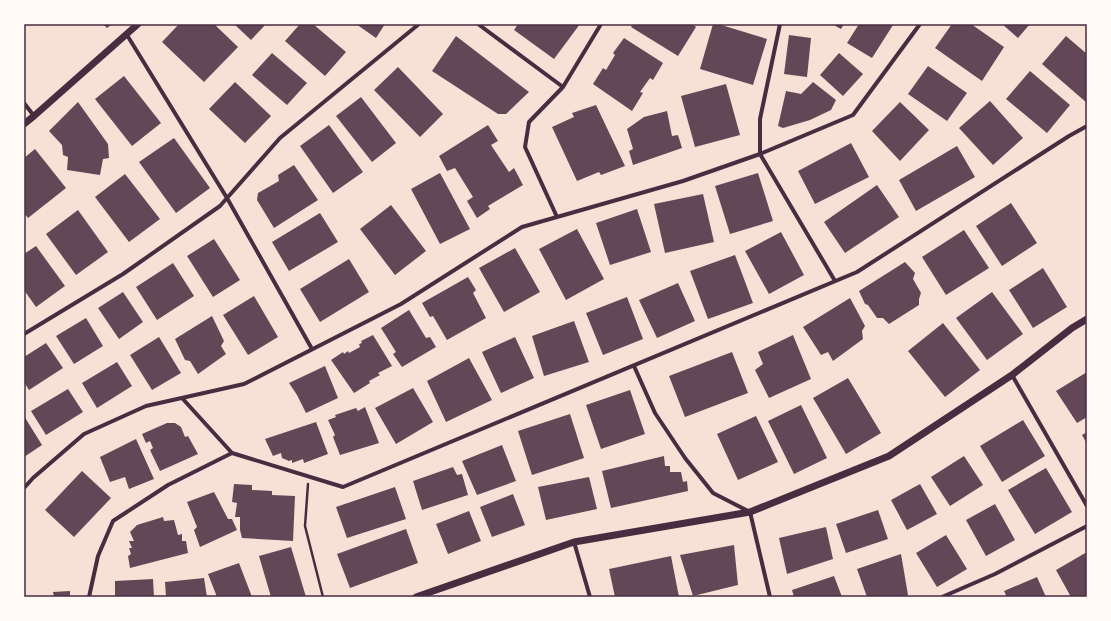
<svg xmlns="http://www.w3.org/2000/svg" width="1111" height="621" font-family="'PT Sans Narrow',sans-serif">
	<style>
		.building { fill: #644757 }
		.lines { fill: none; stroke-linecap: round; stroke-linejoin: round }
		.path { stroke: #4a2c40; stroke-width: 2.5 }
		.minor { stroke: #4a2c40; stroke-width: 4 }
		.tertiary { stroke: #4a2c40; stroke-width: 7 }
		.neatline { fill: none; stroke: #4a2c40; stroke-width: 1.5 }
	</style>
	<rect width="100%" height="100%" fill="#f7e1d7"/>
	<path class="building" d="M103,24H112L107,28Z
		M179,24H214L238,47L204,82L162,42Z
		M234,24H266L251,40Z
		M300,24H313L346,52L325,76L285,41Z
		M356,24H385L376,38Z
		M518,24H580L554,59L514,30Z
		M633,24H692L696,27L678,56L631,27Z
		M713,24H718L767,39L753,85L700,69Z
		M832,24H844L841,29Z
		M859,24H890L893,25L872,58L847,43Z
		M952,24H971L1004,47L982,81L935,48Z
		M1002,24H1030L1018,38Z
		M789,35L811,38L807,77L784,74Z
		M456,36L529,92L506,114H498L432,71Z
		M1066,36L1087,54V103L1042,64Z
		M624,38L663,63L653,80L650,78L640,92L643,93L632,111L593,84L603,68L606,70L615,55L613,53Z
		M272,53L307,83L287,105L252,75Z
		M839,53L863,74L843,96L820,75Z
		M928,66L967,93L947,121L908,94Z
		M398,67L443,114L420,137L374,90Z
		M1030,71L1070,105L1047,133L1006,99Z
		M124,76L161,123L132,146L95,99Z
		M235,82L271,116L245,143L209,109Z
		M813,82L836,100L831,110L810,120L783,128L778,126L786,91L801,94Z
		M726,84L740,135L695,147L681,96Z
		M361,97L396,143L372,162L336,116Z
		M990,101L1023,138L993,165L959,128Z
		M78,102L108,144L109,158L103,159L100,175L67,170L68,157L63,155L62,145L49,131Z
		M900,102L929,130L900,161L872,131Z
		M596,105L625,166L601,175L599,172L577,181L552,127L574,117L572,113Z
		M667,111L672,136L678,135L682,148L633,165L629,151L633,149L627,129L644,117Z
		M329,125L363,172L333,193L300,146Z
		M488,125L498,141L491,145L509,172L514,168L523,185L488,206L490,209L477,218L467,201L473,197L455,168L447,171L439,156Z
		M174,138L210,188L176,213L139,162Z
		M851,143L869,177L815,204L798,171Z
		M957,146L975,177L916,211L899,180Z
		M35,149L66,188L28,218L24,213V158Z
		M294,165L318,200L274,228L257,200L258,193L279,181L278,175Z
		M440,173L470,229L440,244L411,189Z
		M758,173L773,221L730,234L715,186Z
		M125,174L160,219L129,242L95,197Z
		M877,185L899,217L845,253L824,222Z
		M703,194L714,242L665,253L654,204Z
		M1011,203L1037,243L1002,266L976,226Z
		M391,205L426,251L395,275L360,229Z
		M637,209L651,252L610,265L596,223Z
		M78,210L108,252L76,275L46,234Z
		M320,213L338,242L289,271L272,242Z
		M577,229L604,279L566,300L539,249Z
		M964,230L989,268L946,295L922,257Z
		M781,232L804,275L769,294L745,251Z
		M214,239L240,280L213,297L187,256Z
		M36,246L65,286L36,307L24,290V254Z
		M515,248L540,292L504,312L479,268Z
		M735,255L753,303L708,319L690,271Z
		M349,259L369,292L320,322L300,289Z
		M905,262L915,273L913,279L921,293L919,299V305L889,324L883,318H877L868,305L865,304L859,291Z
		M173,263L194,296L157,320L136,287Z
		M1043,268L1067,307L1033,328L1009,290Z
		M468,277L476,290L473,293L486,318L447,340L433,316L430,317L422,303Z
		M678,283L695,321L657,338L639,300Z
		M123,292L143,322L119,339L98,308Z
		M992,292L1023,334L987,360L956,318Z
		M254,296L278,337L248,355L223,315Z
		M627,297L643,339L603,355L586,313Z
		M850,298L865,326L862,331L863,339L833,361L828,352L821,355L803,327Z
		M409,310L426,338L430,337L436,347L402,367L393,354L396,352L381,328Z
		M212,316L224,341L221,346L226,354L198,374L190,361L185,360L175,339Z
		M86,318L103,346L74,364L56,336Z
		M574,321L589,362L544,376L532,336Z
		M943,323L980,370L945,397L908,351Z
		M373,335L392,366L378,373L380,375L369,381L370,383L354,393L331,360L343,352L344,354L348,351L349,353L360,347L359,344L362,343L361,341Z
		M793,335L811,379L769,398L755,370L763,364L758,352Z
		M159,337L181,373L152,390L130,355Z
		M515,337L534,378L501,393L482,352Z
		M46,343L63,368L29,390L24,382V357Z
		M732,352L748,393L685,417L669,376Z
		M469,358L492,400L446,422L427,381Z
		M117,362L132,386L97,408L82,383Z
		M325,366L338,398L306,413L297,395L289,383Z
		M1087,372V417L1077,423L1056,391Z
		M848,378L881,433L846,454L813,398Z
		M413,388L433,422L396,444L375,408Z
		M68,389L83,412L46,435L31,411Z
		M630,390L645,434L601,449L586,405Z
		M801,405L827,458L794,474L768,421Z
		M365,407L379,443L340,455L333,437L335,435L328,420L336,417L335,415L356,408L358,411Z
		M570,414L584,458L532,475L518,431Z
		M24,416L42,445L24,457Z
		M756,416L778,462L738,480L717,434Z
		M1023,420L1045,456L1002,482L980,446Z
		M316,422L328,454L304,463L303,459L292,463V460L289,461L282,458L281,453L273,456L265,439Z
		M167,423H175L181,427L185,437L188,436L198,454L160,471L150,450L153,448L150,441L146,443L142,434Z
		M1087,432V444L1082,435Z
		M136,439L154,479L129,489L125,477L110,482L100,457Z
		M502,445L516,481L477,495L462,461Z
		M664,456L665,466H670V472H681L683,482L687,481L688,491L611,508L602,471Z
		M964,456L983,485L950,506L931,477Z
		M453,467L457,475L462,474L468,495L422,510L413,481Z
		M1046,468L1072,512L1035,534L1008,490Z
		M82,471L111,498L74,537L45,510Z
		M589,477L597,509L546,520L538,487Z
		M234,484L252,485V490L272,491V495L295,496L293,541L242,538L240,530V517H235L237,503L232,502Z
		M920,484L937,514L907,530L891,500Z
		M395,487L406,519L347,538L336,507Z
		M214,492L228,519H232L237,530L200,547L194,530L197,527L187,502Z
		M513,494L525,525L492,537L480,507Z
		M995,504L1015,540L986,556L966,520Z
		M878,510L888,539L846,553L836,524Z
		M469,511L481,541L448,554L436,524Z
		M163,517L164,521L174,520L178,535L182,534V541H186L188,553L130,568L128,556L131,554L129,548H132L129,541H134L130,532L137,525Z
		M826,527L833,559L787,574L779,538Z
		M406,529L418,563L350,588L337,554Z
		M946,535L967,569L937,587L916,553Z
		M734,545L738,585L693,596L680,555Z
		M291,547L306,597H271L259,556Z
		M1087,552V597H1071L1056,570Z
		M901,554L908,595L903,597H867L857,569Z
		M671,556L679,597H615L609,569Z
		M239,563L252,597H217L208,574Z
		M834,576L842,597H794L792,590Z
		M1037,577L1046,597H1007L1004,591Z
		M204,578L207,597H166L165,582Z
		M153,579L154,597H115V581Z
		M70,591V597H54L53,592Z"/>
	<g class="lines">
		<path class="path" d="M308,484L305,526L323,597"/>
		<path class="minor" d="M478,24L563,87L601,24
			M780,24L760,119V154L835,281
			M127,35L227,198L312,349
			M24,103L34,116
			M557,217L525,147L529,122L563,87
			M24,334L123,274L220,206L280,138L419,24
			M634,366L655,413L685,458L713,493L750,512L770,597
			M1012,375L1087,506
			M182,398L232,453L343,487L857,272L1069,136L1087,126
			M24,488L33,478L84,434L146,406L244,384L401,304L522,227L683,181L760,154L853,115L920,24
			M574,542L590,597
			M89,597L98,556L113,521L168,485L232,453
			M942,597L995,574L1087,526"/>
		<path class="tertiary" d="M24,124L34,116L138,24
			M416,597L574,542L750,512L889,456L1012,375L1072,328L1087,319"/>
	</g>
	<rect width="1111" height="621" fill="none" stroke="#fffaf5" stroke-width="50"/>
	<rect x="25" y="25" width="1061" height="571" class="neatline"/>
</svg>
